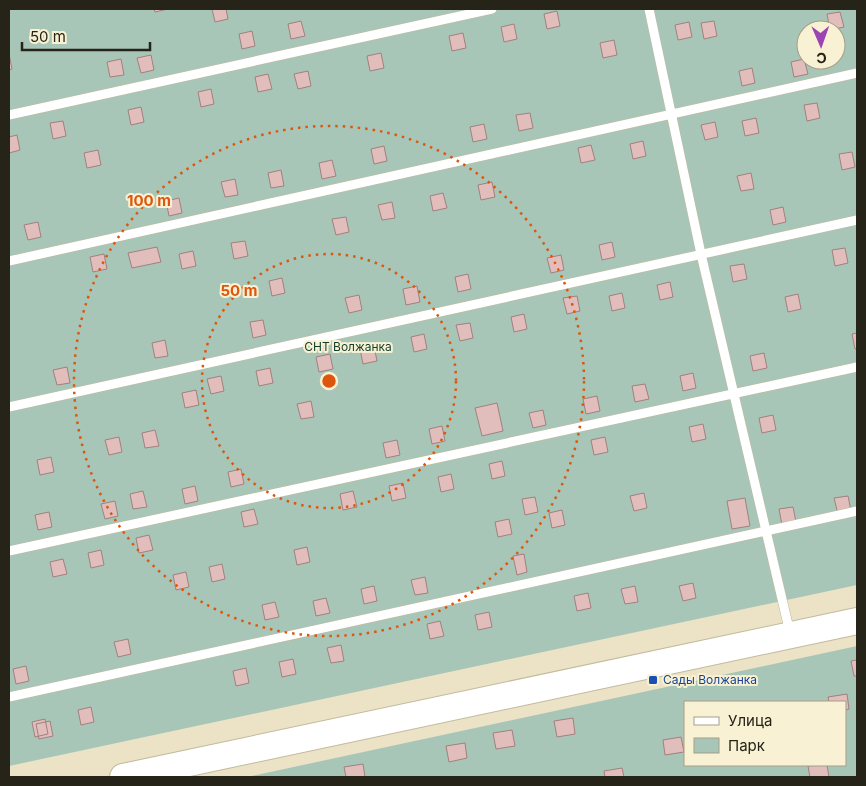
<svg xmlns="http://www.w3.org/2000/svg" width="866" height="786" font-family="Inter,sans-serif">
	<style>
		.green { fill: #a8c6b8; fill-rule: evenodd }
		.building { fill: #e1bebb; stroke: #a1807d }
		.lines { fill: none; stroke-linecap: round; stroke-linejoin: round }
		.lane-casing { stroke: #c2ba9d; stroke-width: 10 }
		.secondary-casing { stroke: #c2ba9d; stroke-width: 28 }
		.lane { stroke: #fff; stroke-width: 9 }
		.secondary { stroke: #fff; stroke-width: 26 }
		.ring { fill: none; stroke: #de560d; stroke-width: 2.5; stroke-dasharray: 2.5 5 }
		.transit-dot { fill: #1a4fb4; stroke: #f9f1d3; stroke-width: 2 }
		.labels { text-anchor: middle; stroke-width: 4; stroke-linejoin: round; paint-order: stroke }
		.park-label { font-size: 12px; fill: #103e2d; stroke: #f9f1d3 }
		.transit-label { font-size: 12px; fill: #164399; stroke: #f9f1d3; text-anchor: start }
		.centre { fill: #de560d; stroke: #f9f1d3; stroke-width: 2.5 }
		.ring-label { font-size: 15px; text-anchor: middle; font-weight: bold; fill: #de560d; stroke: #f9f1d3; stroke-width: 4; stroke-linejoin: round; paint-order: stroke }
	</style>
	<rect width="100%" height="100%" fill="#ece3c6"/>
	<path class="green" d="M9,9H857V585L9,766ZM806,30H836V60H806Z
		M857,646V777H247ZM685,702H845V765H685Z"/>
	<path class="building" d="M154,9H168L155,12Z
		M212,9H226L228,19L215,22Z
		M557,11L560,26L547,29L544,14Z
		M840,12L844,27L830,30L827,14Z
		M301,21L305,36L291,39L288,24Z
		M714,21L717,36L704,39L701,23Z
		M689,22L692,37L678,40L675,25Z
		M514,24L517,39L504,42L501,27Z
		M252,31L255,46L242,49L239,34Z
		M463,33L466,48L452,51L449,36Z
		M614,40L617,55L603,58L600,43Z
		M381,53L384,68L370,71L367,56Z
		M9,54L12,69L9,70Z
		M151,55L154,70L141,73L137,58Z
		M121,59L124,75L110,77L107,62Z
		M804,59L808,74L794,77L791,62Z
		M752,68L755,83L742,86L739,71Z
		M308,71L311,86L298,89L294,74Z
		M268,74L272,89L258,92L255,77Z
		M211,89L214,104L201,107L198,92Z
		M817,103L820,118L807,121L804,105Z
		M141,107L144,122L131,125L128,110Z
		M530,113L533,128L519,131L516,115Z
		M756,118L759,133L745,136L742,121Z
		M63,121L66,136L53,139L50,123Z
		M715,122L718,137L705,140L701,125Z
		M484,124L487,139L473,142L470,127Z
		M17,135L20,150L9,153V137Z
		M643,141L646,156L633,159L630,144Z
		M591,145L595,160L581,163L578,148Z
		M384,146L387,161L374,164L371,149Z
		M98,150L101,165L87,168L84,153Z
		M852,152L855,167L842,170L839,154Z
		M332,160L336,176L322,179L319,163Z
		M281,170L284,186L271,188L268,173Z
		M751,173L754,189L741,191L737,176Z
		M235,179L238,195L225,197L221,182Z
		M492,182L495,197L481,200L478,185Z
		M443,193L447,208L433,211L430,196Z
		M179,198L182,213L169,216L166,201Z
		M392,202L395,218L382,220L378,205Z
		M783,207L786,222L773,225L770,210Z
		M346,217L349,232L336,235L332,219Z
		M38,222L41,237L28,240L24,225Z
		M245,241L248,256L234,259L231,243Z
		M612,242L615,257L602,260L599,245Z
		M157,247L161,262L132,268L128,253Z
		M845,248L848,263L835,266L832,250Z
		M193,251L196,266L182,269L179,254Z
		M104,254L107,269L93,272L90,257Z
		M561,255L564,270L551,273L547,258Z
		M744,264L747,279L733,282L730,266Z
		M468,274L471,289L458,292L455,277Z
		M282,278L285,293L272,296L269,281Z
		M670,282L673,297L660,300L657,285Z
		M417,286L420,302L406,305L403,289Z
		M622,293L625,308L612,311L609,296Z
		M798,294L801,309L788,312L785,297Z
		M359,295L362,310L349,313L345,298Z
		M577,296L580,311L567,314L563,298Z
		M524,314L527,329L514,332L511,317Z
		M263,320L266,335L253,338L250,322Z
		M470,323L473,338L460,341L456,325Z
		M857,333V349H855L852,334Z
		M424,334L427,349L414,352L411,337Z
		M165,340L168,356L155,358L152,343Z
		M374,346L377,361L363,364L360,349Z
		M764,353L767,368L753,371L750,356Z
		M330,354L333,369L319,372L316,357Z
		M67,367L70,383L57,385L53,370Z
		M270,368L273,383L259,386L256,371Z
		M693,373L696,388L683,391L680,376Z
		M221,376L224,391L211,394L207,379Z
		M645,384L649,399L635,402L632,386Z
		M196,390L199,405L185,408L182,393Z
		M597,396L600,411L586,414L583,399Z
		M311,401L314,417L301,419L297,404Z
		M497,403L503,431L482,436L475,408Z
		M543,410L546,425L533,428L529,413Z
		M773,415L776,430L762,433L759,418Z
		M703,424L706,439L692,442L689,427Z
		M442,426L445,441L432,444L429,429Z
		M155,430L159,446L145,448L142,433Z
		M119,437L122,452L109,455L105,440Z
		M605,437L608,452L594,455L591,440Z
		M397,440L400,455L386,458L383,443Z
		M51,457L54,472L40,475L37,460Z
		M502,461L505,476L492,479L489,464Z
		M241,469L244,484L231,487L228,472Z
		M451,474L454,489L441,492L438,477Z
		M403,483L406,498L392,501L389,486Z
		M195,486L198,501L185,504L182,489Z
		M143,491L147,507L133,509L130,494Z
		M353,491L357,507L343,510L340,494Z
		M644,493L647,508L634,511L630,496Z
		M848,496L851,511L838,514L834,498Z
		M535,497L538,512L525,515L522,499Z
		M745,498L750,526L732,529L727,501Z
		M115,501L118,516L105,519L101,504Z
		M793,507L796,522L782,525L779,509Z
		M254,509L258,524L244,527L241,512Z
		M562,510L565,525L552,528L549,513Z
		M49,512L52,527L38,530L35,515Z
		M509,519L512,534L498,537L495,522Z
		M149,535L153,550L139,553L136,538Z
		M307,547L310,562L297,565L294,550Z
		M101,550L104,565L91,568L88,553Z
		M524,554L527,572L517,575L513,556Z
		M63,559L67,574L53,577L50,562Z
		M222,564L225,579L212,582L209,567Z
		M186,572L189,587L176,590L173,575Z
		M425,577L428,593L415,595L411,580Z
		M693,583L696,598L683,601L679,586Z
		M374,586L377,601L364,604L361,589Z
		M635,586L638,602L625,604L621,589Z
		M588,593L591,608L577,611L574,596Z
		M326,598L330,613L316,616L313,601Z
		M275,602L279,617L265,620L262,605Z
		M489,612L492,627L478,630L475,615Z
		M440,621L444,636L430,639L427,624Z
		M128,639L131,654L118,657L114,642Z
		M341,645L344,661L331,663L327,648Z
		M293,659L296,674L282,677L279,662Z
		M857,660V676H854L851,661Z
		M26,666L29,681L16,684L13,669Z
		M246,668L249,683L236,686L233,671Z
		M847,694L849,709L845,710V702H829L828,697Z
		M91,707L94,722L81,725L78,710Z
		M573,718L575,734L557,737L554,721Z
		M45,719L48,734L35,737L32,722Z
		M50,721L53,736L39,739L36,724Z
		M512,730L515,746L496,749L493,733Z
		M681,737L684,752L665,755L663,740Z
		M465,743L467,758L449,762L446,746Z
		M363,764L365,777H346L344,767Z
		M816,765H827L829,777H810L808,766Z
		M622,768L624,777H605L604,771Z"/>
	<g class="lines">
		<defs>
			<path id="lane" d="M649,9L701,254L790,633
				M9,115L492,9
				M9,261L857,73
				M9,407L857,220
				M9,551L857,367
				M9,697L857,511"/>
			<path id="secondary" d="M123,777L857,621"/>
		</defs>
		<use href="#lane" class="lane-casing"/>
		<use href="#secondary" class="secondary-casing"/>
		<use href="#lane" class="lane"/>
		<use href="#secondary" class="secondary"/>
	</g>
	<g class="ring">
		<circle cx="329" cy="381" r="127"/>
		<circle cx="329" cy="381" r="255"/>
	</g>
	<rect class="transit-dot" x="648" y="675" width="10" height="10" rx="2.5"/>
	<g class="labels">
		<g class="park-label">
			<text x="348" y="351">СНТ Волжанка</text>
		</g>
		<g class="transit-label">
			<text x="663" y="684">Сады Волжанка</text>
		</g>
	</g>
	<circle cx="329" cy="381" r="8" class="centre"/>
	<g class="ring-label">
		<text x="149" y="206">100 m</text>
		<text x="239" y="296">50 m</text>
	</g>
	<rect width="866" height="786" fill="none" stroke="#262318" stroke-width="20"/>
	<rect x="684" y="701" width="162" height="65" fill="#f9f1d3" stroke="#a59f88"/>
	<rect x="694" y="717" width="25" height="8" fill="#ffffff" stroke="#a59f88"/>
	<text x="728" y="726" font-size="15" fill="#262318">Улица</text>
	<rect x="694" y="738" width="25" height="15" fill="#a8c6b8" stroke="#a59f88"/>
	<text x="728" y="751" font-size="15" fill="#262318">Парк</text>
	<g transform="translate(821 45) rotate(178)"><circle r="24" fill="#f9f1d3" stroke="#a59f88"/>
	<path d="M0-4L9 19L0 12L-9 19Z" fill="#9b44b2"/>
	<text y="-8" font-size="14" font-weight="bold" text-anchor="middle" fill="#262318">С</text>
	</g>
	<path d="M22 42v8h128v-8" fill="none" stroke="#262318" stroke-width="2.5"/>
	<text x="30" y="42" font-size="15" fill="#262318" stroke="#f9f1d3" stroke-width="4" paint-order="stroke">50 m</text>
</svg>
